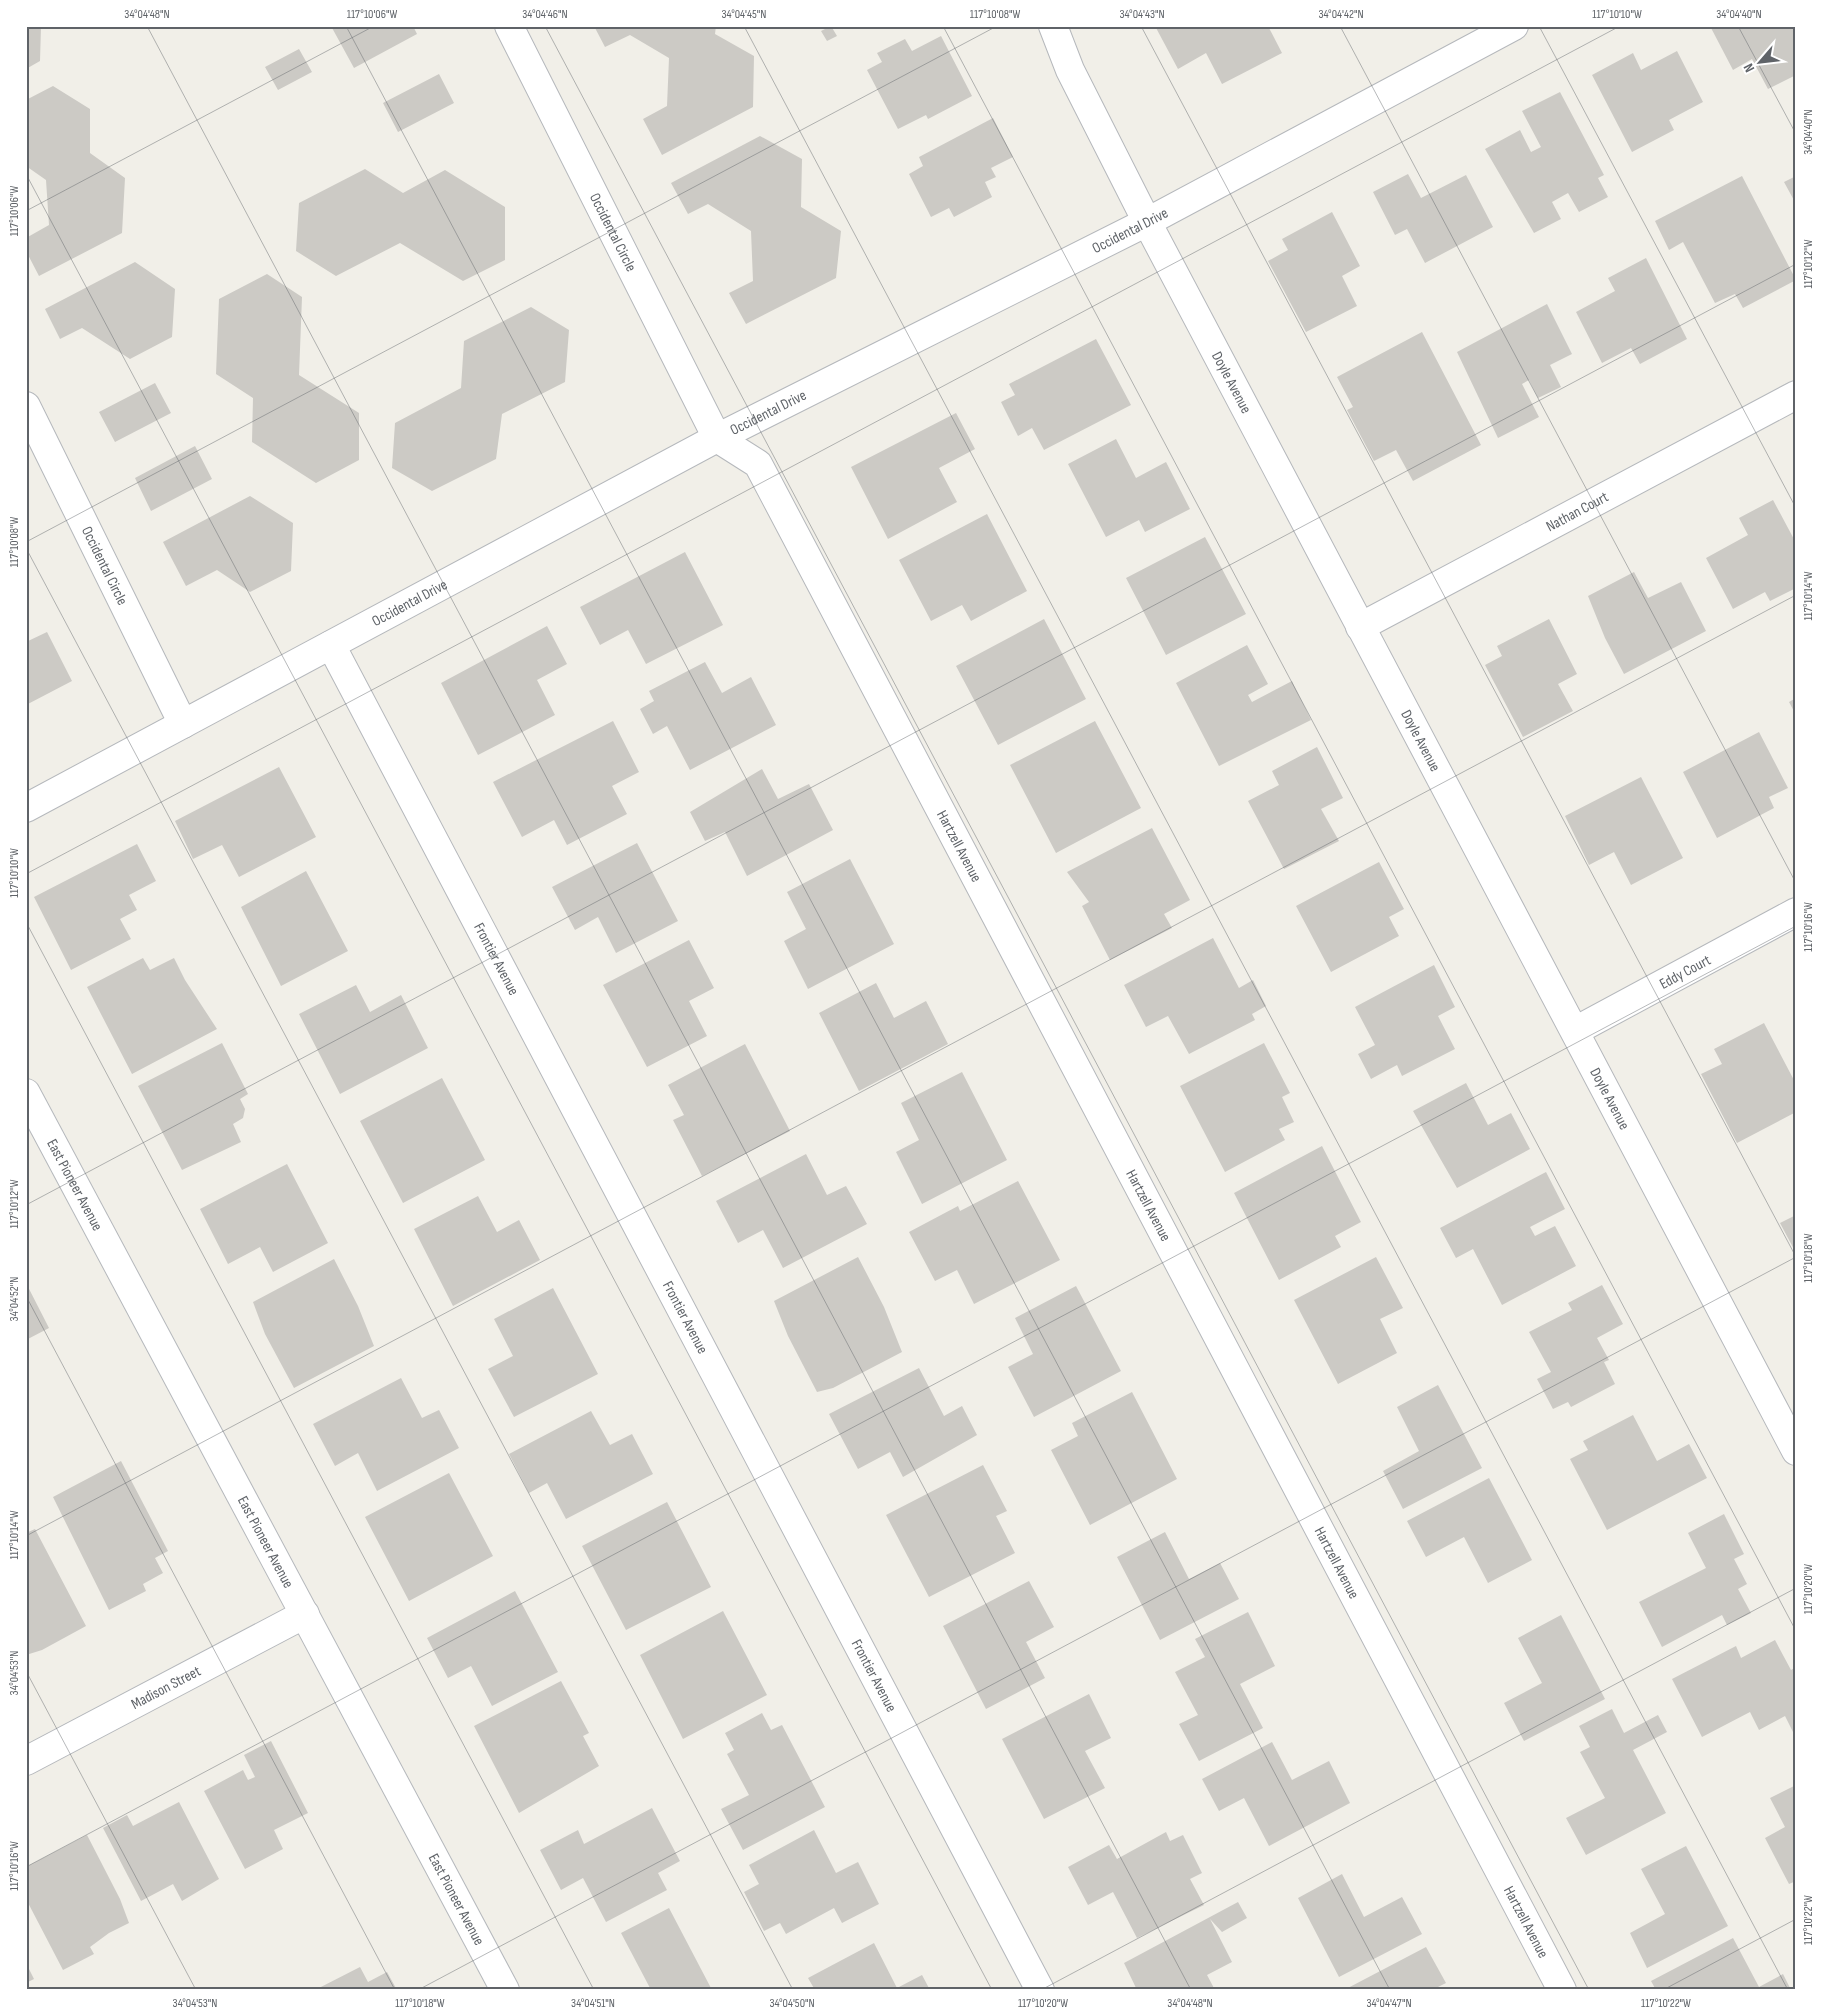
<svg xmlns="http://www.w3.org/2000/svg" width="1822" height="2016" font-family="'Sofia Sans Condensed',sans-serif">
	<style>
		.building { fill: #cccac5 }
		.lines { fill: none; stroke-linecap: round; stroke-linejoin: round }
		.minor-casing { stroke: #b5b8bc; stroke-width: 30 }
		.minor { stroke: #fff; stroke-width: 28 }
		.ticks { fill: none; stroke: #5f6368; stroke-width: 1; stroke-opacity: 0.45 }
		.labels { text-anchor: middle; stroke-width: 4.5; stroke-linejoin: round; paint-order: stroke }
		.street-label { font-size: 15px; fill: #5f6368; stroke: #fff }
		.neatline { fill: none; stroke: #5f6368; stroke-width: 2 }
		.ticks-label { font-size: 12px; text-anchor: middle; fill: #5f6368 }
	</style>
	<rect width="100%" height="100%" fill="#f1efe8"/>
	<path class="building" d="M26,26H41L40,61L26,69Z
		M331,26H413L417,34L354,68Z
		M594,26H716L715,34L754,56L753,107L662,155L643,119L667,106L669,58L630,35L605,47Z
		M831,26L837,36L827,41L821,31Z
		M1155,26H1268L1282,53L1222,84L1206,53L1178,69Z
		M1710,26H1796V75L1768,89L1752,59L1733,70Z
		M941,36L972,96L928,119L926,115L898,129L867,70L882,62L877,53L905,39L912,51Z
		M299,49L312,72L278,90L265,67Z
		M1677,51L1703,102L1669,120L1674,130L1632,152L1592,75L1633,53L1641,70Z
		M439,74L454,103L398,132L383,103Z
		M53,86L90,109V153L125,178L122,233L39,276L26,251V238L49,225L46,180L26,166V100Z
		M1560,92L1604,175L1598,178L1608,197L1579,212L1568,193L1552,202L1561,219L1534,233L1485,149L1520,130L1531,152L1541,147L1522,111Z
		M993,118L1013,157L991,168L996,177L985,182L992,197L954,217L949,208L931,217L909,174L923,166L919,157Z
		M760,136L802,159L801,207L841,231L836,278L746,324L729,293L753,281L751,231L708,204L688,214L671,183Z
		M365,169L403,193L445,170L505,207V260L463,281L400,243L336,276L296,251L299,203Z
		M1408,174L1421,198L1466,175L1493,227L1425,263L1407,229L1395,235L1373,192Z
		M1742,176L1796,280L1743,308L1735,294L1715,303L1683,242L1669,250L1655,221Z
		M1796,176V204L1784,182Z
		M1332,212L1360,266L1342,276L1357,306L1306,332L1268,261L1288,250L1282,239Z
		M1646,258L1687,339L1640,364L1631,348L1602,363L1576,312L1615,291L1608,278Z
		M135,262L175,289L172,337L130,359L82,328L60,339L45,309Z
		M267,274L302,297L299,375L359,413V460L316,483L252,442L253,398L216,374L219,299Z
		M1547,304L1572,354L1550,365L1561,387L1538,398L1529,380L1522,384L1539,417L1498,438L1457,352Z
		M531,307L569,330L565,382L502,414L496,459L432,491L392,468L395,423L461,388L464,341Z
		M1422,332L1481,445L1413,481L1396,450L1374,461L1347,410L1353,407L1337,377Z
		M1096,339L1131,405L1044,450L1032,428L1018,436L1001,402L1015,395L1009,384Z
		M155,383L171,413L115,442L99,412Z
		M956,413L975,449L939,468L957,502L888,539L851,467Z
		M1116,439L1136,478L1166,462L1190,509L1145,532L1139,520L1106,537L1068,464Z
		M195,446L212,479L151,511L135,478Z
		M250,496L293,523L291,571L250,592L217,570L186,586L163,542Z
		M1773,500L1796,543V588L1770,601L1765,592L1733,609L1706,558L1748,535L1739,518Z
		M987,514L1027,591L971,621L962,605L931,621L899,560Z
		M1205,537L1246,614L1166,655L1126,578Z
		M685,552L723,625L646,664L628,630L600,645L580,607Z
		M1634,572L1648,598L1681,582L1706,631L1624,674L1605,638L1588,596Z
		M1044,619L1086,699L998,745L956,666Z
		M1549,619L1577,674L1558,684L1573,711L1523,737L1485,665L1502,656L1497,646Z
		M547,626L567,664L537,680L555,715L478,755L441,683Z
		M47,632L72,681L26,705V642Z
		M1247,645L1268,684L1248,695L1252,702L1292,681L1311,720L1219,766L1176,683Z
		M705,662L722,693L751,677L776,725L690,770L667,726L653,734L640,709L654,701L649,691Z
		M1796,698V715L1789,702Z
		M613,721L639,772L612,786L627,814L567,845L554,820L522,837L493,782Z
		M1095,721L1141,808L1056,853L1010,765Z
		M1759,732L1788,788L1769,797L1774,808L1717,838L1683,772Z
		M1317,747L1343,798L1321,809L1339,841L1284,869L1248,801L1279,785L1272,771Z
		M279,767L316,837L239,877L222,845L193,859L175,821Z
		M762,769L778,799L809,784L833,830L747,876L725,832L705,841L690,812Z
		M1641,777L1683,858L1631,885L1614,852L1589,865L1565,816Z
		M1152,828L1190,900L1164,914L1172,928L1110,960L1082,906L1089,902L1067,872Z
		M637,843L678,921L616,953L598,917L575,930L552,887Z
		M137,844L156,881L129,895L137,910L120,919L131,939L71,970L34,897Z
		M850,859L894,944L808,989L784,941L806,929L787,892Z
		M1379,862L1404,909L1389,917L1399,936L1331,972L1296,906Z
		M306,871L348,951L281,986L241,907Z
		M1213,938L1239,988L1253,980L1266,1006L1252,1014L1255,1020L1189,1054L1168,1016L1146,1027L1124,985Z
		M689,940L714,988L689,1001L707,1036L647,1067L603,985Z
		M143,958L150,970L174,958L185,980L217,1029L132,1074L87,987Z
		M1434,965L1455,1007L1438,1016L1455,1049L1402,1076L1397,1065L1371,1079L1358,1054L1375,1045L1355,1007Z
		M876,983L894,1018L926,1001L948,1044L859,1091L819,1013Z
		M356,985L370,1012L401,995L428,1048L340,1094L299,1014Z
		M1764,1023L1796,1084V1112L1737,1143L1701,1074L1722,1064L1714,1049Z
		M222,1043L248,1094L240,1099L245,1109L243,1118L233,1124L241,1142L182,1170L138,1086Z
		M1264,1043L1290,1093L1282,1097L1294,1122L1279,1129L1285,1140L1225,1172L1180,1086Z
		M745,1044L790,1131L702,1176L673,1120L684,1115L668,1085Z
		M962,1072L1007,1160L922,1204L896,1152L919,1140L901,1103Z
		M442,1078L485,1160L403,1203L360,1121Z
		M1466,1083L1488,1125L1511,1113L1530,1149L1457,1188L1413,1111Z
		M1322,1146L1361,1222L1335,1236L1341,1247L1279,1280L1234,1193Z
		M806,1154L827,1195L846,1186L867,1224L783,1268L763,1230L738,1243L716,1201Z
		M287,1164L328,1243L273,1272L260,1247L228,1264L200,1209Z
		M1546,1172L1565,1209L1530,1227L1535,1236L1555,1226L1576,1266L1502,1305L1473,1249L1456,1258L1440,1228Z
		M1018,1181L1060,1260L974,1304L957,1270L935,1281L909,1232L958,1206L960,1211Z
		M478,1196L497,1232L519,1220L540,1260L453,1306L414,1229Z
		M1796,1215V1253L1780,1223Z
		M858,1257L884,1307L902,1352L833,1388L817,1392L788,1336L774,1301Z
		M1376,1257L1403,1308L1380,1319L1397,1353L1338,1384L1294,1300Z
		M334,1259L358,1306L374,1346L294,1388L265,1334L253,1302Z
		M26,1283L49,1328L26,1340Z
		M1602,1285L1623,1324L1597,1338L1609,1360L1604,1362L1615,1384L1571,1407L1568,1402L1553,1409L1537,1379L1551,1372L1529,1332L1572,1310L1568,1303Z
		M1076,1286L1121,1371L1034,1417L1008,1367L1033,1354L1015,1318Z
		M553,1288L598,1374L514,1417L488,1369L513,1356L494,1319Z
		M919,1368L944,1416L962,1406L977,1435L903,1477L890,1452L858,1469L829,1414Z
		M401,1378L422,1418L439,1410L459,1448L377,1491L358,1453L335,1466L313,1424Z
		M1438,1385L1482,1468L1403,1509L1383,1471L1419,1451L1397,1407Z
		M1132,1392L1177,1479L1090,1525L1051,1450L1078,1436L1072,1423Z
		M591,1411L610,1445L632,1434L653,1474L566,1519L547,1483L529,1493L509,1454Z
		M1633,1415L1657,1461L1689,1444L1707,1478L1607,1530L1570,1459L1588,1450L1583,1441Z
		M121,1461L168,1551L155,1558L163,1573L143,1584L146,1591L109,1610L53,1497Z
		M983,1465L1007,1511L996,1516L1015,1553L929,1597L886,1515Z
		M449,1473L493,1556L409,1601L365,1517Z
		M1489,1478L1532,1560L1488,1583L1464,1537L1426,1557L1407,1521Z
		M667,1502L711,1587L626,1630L582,1546Z
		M1724,1514L1744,1554L1734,1559L1747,1584L1738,1589L1751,1613L1727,1625L1722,1615L1662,1647L1639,1602L1706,1568L1688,1533Z
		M35,1529L86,1626L42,1650L26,1655V1533Z
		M1165,1532L1189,1579L1220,1563L1239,1599L1160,1640L1117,1557Z
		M1029,1581L1054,1627L1026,1642L1045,1678L986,1709L943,1626Z
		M515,1591L558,1672L492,1706L471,1666L448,1678L427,1638Z
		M723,1611L767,1695L683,1739L640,1655Z
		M1248,1612L1275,1666L1240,1684L1263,1728L1199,1761L1179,1724L1198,1715L1175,1672L1205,1657L1195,1639Z
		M1561,1615L1605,1699L1524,1741L1504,1703L1542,1683L1518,1638Z
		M1775,1640L1791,1670L1796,1667V1731L1793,1732L1785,1716L1759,1730L1750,1712L1702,1737L1672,1679L1736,1646L1741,1658Z
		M561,1681L589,1733L583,1736L599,1766L519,1813L474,1726Z
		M1089,1694L1111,1738L1085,1751L1105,1788L1044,1819L1002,1739Z
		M1612,1709L1624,1733L1658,1715L1667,1732L1633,1750L1666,1813L1586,1855L1566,1818L1605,1798L1580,1752L1590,1747L1579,1726Z
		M762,1713L771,1730L782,1725L825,1807L743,1850L721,1809L749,1795L727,1754L734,1750L725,1733Z
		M271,1741L308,1813L274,1830L283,1849L245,1869L204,1791L243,1770L248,1780L255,1777L244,1755Z
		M1272,1742L1292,1780L1329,1761L1350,1803L1269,1846L1244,1798L1219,1811L1202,1779Z
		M1796,1785V1881L1789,1884L1765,1838L1785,1827L1770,1798Z
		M179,1802L219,1879L182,1901L173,1884L141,1901L103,1828L127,1815L133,1826Z
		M652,1808L680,1861L658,1873L667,1890L606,1922L583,1878L561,1890L540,1850L578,1830L584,1844Z
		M814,1830L836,1873L858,1862L879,1904L842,1923L834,1908L786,1934L780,1923L764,1931L744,1892L759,1884L749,1865Z
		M1166,1832L1170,1841L1183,1835L1202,1873L1190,1879L1204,1905L1137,1938L1113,1892L1088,1905L1068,1867L1109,1845L1117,1859Z
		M87,1835L120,1899L129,1923L109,1933L90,1947L94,1954L63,1970L26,1899V1867Z
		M1686,1846L1728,1926L1647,1968L1630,1933L1665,1914L1641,1869Z
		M1342,1874L1364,1917L1402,1897L1422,1934L1339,1977L1298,1898Z
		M1238,1902L1247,1918L1222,1932L1210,1919L1232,1962L1207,1975L1215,1990H1137L1124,1963Z
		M669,1908L712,1990H646L650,1988L621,1933Z
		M1733,1938L1759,1987L1783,1974L1791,1990H1656L1651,1981Z
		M874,1943L897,1988L922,1975L930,1990H815L808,1978Z
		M1426,1947L1446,1983L1432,1990H1344Z
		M26,1963L34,1979L26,1983Z
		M360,1967L368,1982L387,1972L397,1990H315Z"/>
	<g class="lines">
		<defs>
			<g id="minor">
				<path id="s1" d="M509,26L717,438L758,464L1562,1990"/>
				<path id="s2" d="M1053,26L1070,70L1147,222L1796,1451"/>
				<path id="s3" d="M26,406L183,724"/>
				<path id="s4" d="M1360,627L1796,395"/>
				<path id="s5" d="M331,645L1040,1990"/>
				<path id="s6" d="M26,808L717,438L1147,222L1514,26"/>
				<path id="s7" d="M1575,1031L1796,912"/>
				<path id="s8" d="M26,1093L505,1990"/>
				<path id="s9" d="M26,1761L305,1614"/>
			</g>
		</defs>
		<use href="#minor" class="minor-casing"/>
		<use href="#minor" class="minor"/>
	</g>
	<path class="ticks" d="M147,26L1191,1990M346,26L1390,1990M545,26L1589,1990M744,26L1788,1990M943,26L1796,1631M1141,26L1796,1257M1340,26L1796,883M1539,26L1796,508M1738,26L1796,134M26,174L992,1990M26,211L374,26M26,542L997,26M26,548L793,1990M26,874L1620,26M26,922L594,1990M26,1205L1796,264M26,1296L395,1990M26,1536L1796,595M26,1671L196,1990M26,1867L1796,926M418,1990L1796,1257M1041,1990L1796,1588M1663,1990L1796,1919"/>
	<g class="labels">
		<g class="street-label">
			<text dy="5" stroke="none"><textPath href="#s6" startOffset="1246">Occidental Drive</textPath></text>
			<text dy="5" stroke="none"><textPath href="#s1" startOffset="231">Occidental Circle</textPath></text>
			<text dy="5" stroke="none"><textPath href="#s2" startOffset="399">Doyle Avenue</textPath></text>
			<text dy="5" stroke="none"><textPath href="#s6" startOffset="841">Occidental Drive</textPath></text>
			<text dy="5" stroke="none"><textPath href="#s4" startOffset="246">Nathan Court</textPath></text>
			<text dy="5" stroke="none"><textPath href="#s3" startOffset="178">Occidental Circle</textPath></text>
			<text dy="5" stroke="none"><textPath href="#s6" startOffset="435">Occidental Drive</textPath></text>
			<text dy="5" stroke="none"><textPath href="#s2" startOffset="804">Doyle Avenue</textPath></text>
			<text dy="5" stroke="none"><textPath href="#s1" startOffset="942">Hartzell Avenue</textPath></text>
			<text dy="5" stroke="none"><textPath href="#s5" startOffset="355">Frontier Avenue</textPath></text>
			<text dy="5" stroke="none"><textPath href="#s7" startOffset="125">Eddy Court</textPath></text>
			<text dy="5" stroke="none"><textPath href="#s2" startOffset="1209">Doyle Avenue</textPath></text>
			<text dy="5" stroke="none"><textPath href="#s8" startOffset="104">East Pioneer Avenue</textPath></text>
			<text dy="5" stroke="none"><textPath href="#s1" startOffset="1348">Hartzell Avenue</textPath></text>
			<text dy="5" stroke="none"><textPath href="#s5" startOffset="760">Frontier Avenue</textPath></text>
			<text dy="5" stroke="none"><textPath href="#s8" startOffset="509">East Pioneer Avenue</textPath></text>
			<text dy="5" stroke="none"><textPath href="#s1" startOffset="1752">Hartzell Avenue</textPath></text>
			<text dy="5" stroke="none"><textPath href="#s5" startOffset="1165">Frontier Avenue</textPath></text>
			<text dy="5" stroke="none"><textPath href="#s9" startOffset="158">Madison Street</textPath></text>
			<text dy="5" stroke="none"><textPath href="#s8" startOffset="914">East Pioneer Avenue</textPath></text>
			<text dy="5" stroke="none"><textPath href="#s1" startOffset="2158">Hartzell Avenue</textPath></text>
		</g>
	</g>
	<rect width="1822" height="2016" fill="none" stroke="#ffffff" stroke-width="55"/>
	<g transform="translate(1760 62) rotate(242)" stroke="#ffffff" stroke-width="4" paint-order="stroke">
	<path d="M0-4L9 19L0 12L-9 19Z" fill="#5f6368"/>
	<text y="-8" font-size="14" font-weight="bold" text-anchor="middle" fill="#5f6368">N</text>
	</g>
	<rect x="28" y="28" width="1766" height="1960" class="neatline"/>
	<g class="ticks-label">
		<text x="147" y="18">34°04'48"N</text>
		<text x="372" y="18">117°10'06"W</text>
		<text x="545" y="18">34°04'46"N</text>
		<text x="744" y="18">34°04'45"N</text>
		<text x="995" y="18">117°10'08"W</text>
		<text x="1142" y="18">34°04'43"N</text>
		<text x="1341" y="18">34°04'42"N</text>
		<text x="1617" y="18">117°10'10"W</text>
		<text x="1739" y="18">34°04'40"N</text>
		<text transform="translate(1808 132) rotate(-90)" y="4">34°04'40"N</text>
		<text transform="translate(14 211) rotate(-90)" y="4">117°10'06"W</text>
		<text transform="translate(1808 264) rotate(-90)" y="4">117°10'12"W</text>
		<text transform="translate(14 542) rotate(-90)" y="4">117°10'08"W</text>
		<text transform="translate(1808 596) rotate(-90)" y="4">117°10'14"W</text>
		<text transform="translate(14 873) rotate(-90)" y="4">117°10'10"W</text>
		<text transform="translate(1808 927) rotate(-90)" y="4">117°10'16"W</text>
		<text transform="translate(14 1204) rotate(-90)" y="4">117°10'12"W</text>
		<text transform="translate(1808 1258) rotate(-90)" y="4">117°10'18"W</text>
		<text transform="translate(14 1299) rotate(-90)" y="4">34°04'52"N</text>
		<text transform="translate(14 1535) rotate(-90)" y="4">117°10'14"W</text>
		<text transform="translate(1808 1589) rotate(-90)" y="4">117°10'20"W</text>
		<text transform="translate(14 1673) rotate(-90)" y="4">34°04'53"N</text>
		<text transform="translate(14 1866) rotate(-90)" y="4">117°10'16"W</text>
		<text transform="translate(1808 1920) rotate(-90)" y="4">117°10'22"W</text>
		<text x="195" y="2007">34°04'53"N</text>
		<text x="420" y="2007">117°10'18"W</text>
		<text x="593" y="2007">34°04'51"N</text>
		<text x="792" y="2007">34°04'50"N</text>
		<text x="1043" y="2007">117°10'20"W</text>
		<text x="1190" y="2007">34°04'48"N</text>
		<text x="1389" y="2007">34°04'47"N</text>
		<text x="1666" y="2007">117°10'22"W</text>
	</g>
</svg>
